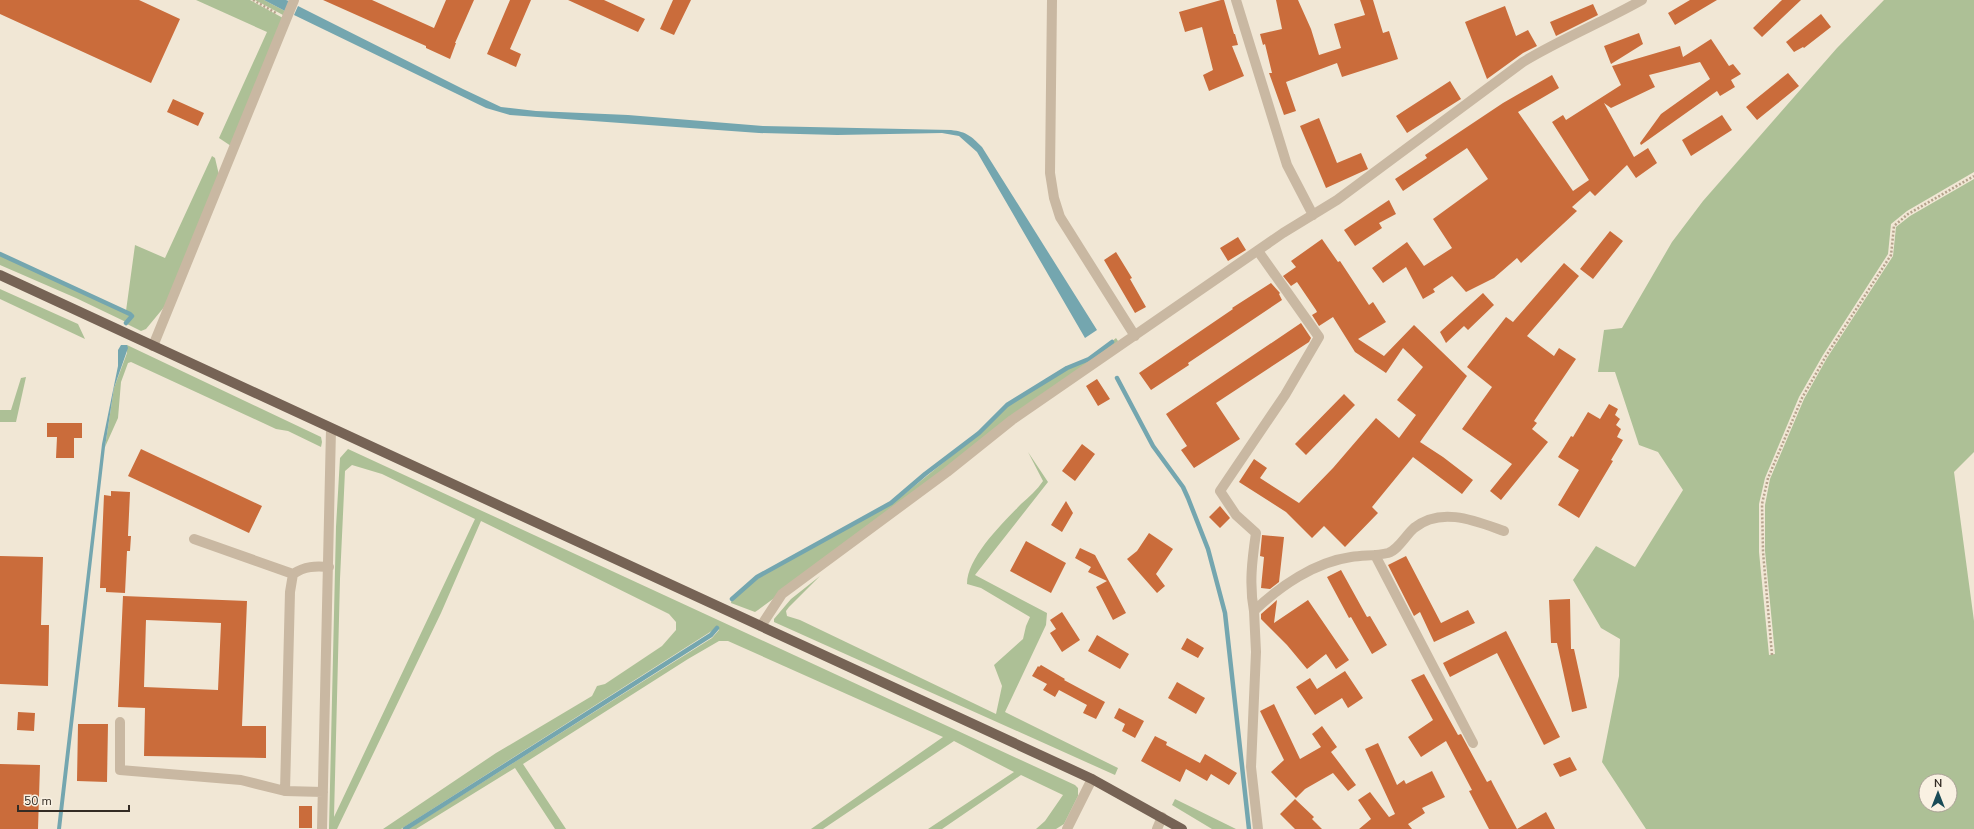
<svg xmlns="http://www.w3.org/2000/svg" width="1974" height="829" font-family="'Nunito Sans',sans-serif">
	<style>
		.green { fill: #adc096; fill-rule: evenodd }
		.water { fill: #74a6af }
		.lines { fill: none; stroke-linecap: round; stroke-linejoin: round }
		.stream { stroke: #74a6af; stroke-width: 4.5 }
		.building { fill: #ca6c3b; fill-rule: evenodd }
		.path { stroke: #b5a28c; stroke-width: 2.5; stroke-dasharray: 2 2; stroke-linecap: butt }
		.minor { stroke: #c9b8a2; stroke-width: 10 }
		.major { stroke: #766355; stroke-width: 10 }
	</style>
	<rect width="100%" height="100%" fill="#f1e7d5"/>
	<path class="green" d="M196,0H250L283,18L231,146L219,138L267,32Z
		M255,0H264L285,11L283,15Z
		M1884,0H1974V172L1907,211L1891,224L1888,254L1823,355L1799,397L1765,478L1759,504V552L1769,655L1775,654L1765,551V505L1770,479L1804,399L1827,358L1893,256L1896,227L1910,216L1974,179V452L1954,472L1974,621V829H1646L1602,762L1619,676L1620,639L1601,628L1573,580L1596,546L1635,567L1683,490L1658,452L1639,445L1615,372H1598L1604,330L1622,328L1672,242L1703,201L1837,48ZM1926,781H1950V805H1926Z
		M212,156L215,158L219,175L165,306L146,329L141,331L127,324L133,316L126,311L135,245L165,258Z
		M0,255L129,315L130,316L126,322L76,298L0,265Z
		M0,289L78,324L85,339L0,299Z
		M1116,338L1118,341L1116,348L758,610L755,612L731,603L732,599L751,583L766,573L892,504L980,433L1008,406L1068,369L1090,360Z
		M127,345L321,437L322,442L321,447L288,431L276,429L131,362L128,363L121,382L118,418L105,447L114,388L127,353Z
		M26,377L16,422H0V410H11L21,378Z
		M348,449L1075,785L1078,788V796L1064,824L1056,829H1036L1045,821L1063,795L1021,775L942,829H928L1014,772L954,741L823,829H811L943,737L728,641H719L688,659L523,764L566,829H555L515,768L416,829H408L712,638L719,630L718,627L401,829H383L496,753L592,696L597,686L605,684L662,646L676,630V622L669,614L481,521L441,613L337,829H329L336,527L340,458ZM352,465L382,474L475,519L334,817L340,579L345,471Z
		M1028,452L1048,482L975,575L1047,613L1046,625L1005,712L1118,768L1115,775L774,622V619L791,599L820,576L789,607L786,611L787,616L800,620L996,714L1002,686L994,665L1023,639L1026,626L1030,617L981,588L967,584C967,557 1003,523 1021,504C1029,497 1037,490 1043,481Z
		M1175,799L1236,829H1212L1172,805Z"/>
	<path class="water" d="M264,0H286L289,1L285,11Z
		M298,6L463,89L501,107L536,111L628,115L763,126L951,130C967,132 971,136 982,147L1097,330L1085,338L977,152L959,136L942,133L837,135L759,133L510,115L486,108L294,15Z
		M121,345H127L128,348L114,388L105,447L61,829H57L102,444L118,366V350Z"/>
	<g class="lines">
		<path class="stream" d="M0,254L130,314L132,316L126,323
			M1117,378L1153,446L1183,487L1188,498L1208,549L1225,613L1249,829
			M732,599L757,577L891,503L925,474L979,433L1007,405L1067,368L1089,359L1112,342
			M405,829L711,635L717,628"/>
	</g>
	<path class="building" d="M0,0H139L180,19L151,83L0,14Z
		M323,0H372L434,28L446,0H474L455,43H456L450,59L426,48V46Z
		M510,0H531L510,49L521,54L516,67L487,54Z
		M568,0H604L645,19L638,32Z
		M673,0H691L674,35L660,29Z
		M1221,0H1224L1234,34H1235L1238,45L1232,46L1244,76L1209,91L1203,75L1213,70L1202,27L1185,32L1179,12Z
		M1276,0H1298L1311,29L1319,55L1341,48L1334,24L1365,15L1360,0H1373L1383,33L1389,31L1398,59L1342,77L1337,63L1286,82L1296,111L1284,115L1269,73H1272L1265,44L1263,45L1260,34L1282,29Z
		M1690,0H1717L1675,25L1668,13Z
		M1782,0H1801L1762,37L1753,28Z
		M1593,4L1598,15L1556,36L1550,22Z
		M1505,6L1516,36L1528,30L1537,46L1523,53L1487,79L1465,22Z
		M1821,14L1831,27L1804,48L1803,47L1794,52L1786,42Z
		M1639,33L1643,44L1611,64L1604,46Z
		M1711,39L1729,66L1733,64L1741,74L1731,80L1735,87L1720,96L1717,91L1641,145L1640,143L1661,114L1710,79L1700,62L1649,75L1655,87L1611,108L1604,103L1634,157L1648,148L1657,163L1636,178L1627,165L1595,196L1590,191L1572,207L1577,211L1521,263L1517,258L1494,278L1466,292L1452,276L1433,289L1435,292L1423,299L1406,267L1383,283L1372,268L1407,242L1424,266L1452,248L1433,219L1488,179L1467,148L1403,191L1395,179L1427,158L1425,155L1503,103L1552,75L1559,88L1518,112L1573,191L1589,180L1552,122L1563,115L1566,120L1621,85L1612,66L1680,46L1683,57Z
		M1788,73L1799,86L1757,120L1746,107Z
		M1450,81L1461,99L1407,133L1396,116Z
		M173,99L204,113L198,126L167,112Z
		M1722,115L1732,130L1691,156L1682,140Z
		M1319,118L1337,163L1361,153L1368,169L1326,188L1300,126Z
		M1389,200L1396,214L1379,223L1382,228L1355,246L1344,230Z
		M1610,231L1623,241L1593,279L1580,269Z
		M1238,237L1246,250L1228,261L1220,248Z
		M1322,239L1338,262L1340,261L1369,305L1373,302L1386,322L1358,339L1384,356L1414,325L1467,376L1420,442L1443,457L1473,480L1462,494L1413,457L1372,507L1378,513L1345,547L1324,526L1312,538L1286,512L1239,482L1254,459L1267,468L1260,478L1299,503L1333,468L1376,418L1399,438L1416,415L1397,400L1423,367L1403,348L1386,373L1355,352L1333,317L1319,326L1312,315L1317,312L1316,310L1297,282L1291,286L1283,276L1296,267L1291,261Z
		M1116,252L1132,278L1130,279L1146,307L1135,313L1104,260Z
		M1564,263L1579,276L1527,336L1554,356L1559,348L1576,359L1534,421L1537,423L1532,429L1548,442L1501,500L1490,491L1512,464L1462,429L1492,387L1467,367L1506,317L1513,322Z
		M1271,283L1280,293L1279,294L1282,300L1188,363L1189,365L1151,390L1139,373L1233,309L1232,308Z
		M1483,293L1494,305L1468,330L1464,326L1446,343L1440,332Z
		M1301,323L1311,338L1309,342L1216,403L1240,439L1194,468L1181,450L1187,446L1166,414Z
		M1097,379L1110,399L1098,406L1086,386Z
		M1344,394L1355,405L1306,455L1295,444Z
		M1609,404L1618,409L1615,415L1620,419L1616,425L1621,429L1617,437L1623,440L1611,460L1613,461L1579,518L1558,505L1579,470L1558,457L1571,436L1573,437L1588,412L1600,419Z
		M47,423H82V438H74V458H56L57,437H47Z
		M1082,444L1095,454L1075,481L1062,471Z
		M141,449L262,506L249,533L128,476Z
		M111,491L130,492L128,536H131L130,551H127L125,593L106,592V588H100L104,495L111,496Z
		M1066,501L1073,513L1062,532L1051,525Z
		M1220,506L1230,518L1220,528L1209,517Z
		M1149,533L1173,549L1156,574L1165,586L1157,593L1127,559L1137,551Z
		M1262,535L1284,537L1279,582L1270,589L1261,588L1264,557L1260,556Z
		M1026,541L1066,563L1051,593L1010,571Z
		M1080,548L1095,555L1126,613L1113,620L1096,587L1107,581L1088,572L1091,567L1075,558Z
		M0,556L43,557L41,625H49L48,686L0,684Z
		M1406,556L1441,623L1468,610L1475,623L1434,642L1420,612L1414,616L1388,565Z
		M1341,570L1367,617L1370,616L1387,645L1372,654L1351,617L1349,618L1327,577Z
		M123,596L247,601L242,726H266V758L144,756L145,708L118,707ZM146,620L221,623L218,690L144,687Z
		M1570,599L1571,649H1574L1587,708L1572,712L1557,643H1551L1549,600Z
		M1277,600L1274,623L1308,600L1349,660L1336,669L1326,654L1307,669L1287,645L1261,619V614Z
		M1062,612L1080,640L1062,652L1050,633L1056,629L1050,620Z
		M1506,631L1560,737L1544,745L1497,653L1450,677L1443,663Z
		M1097,635L1129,654L1120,669L1088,651Z
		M1187,638L1204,648L1198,658L1181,649Z
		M1041,665L1065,679L1064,680L1105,702L1096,719L1083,713L1087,705L1059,690L1055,697L1043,690L1047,684L1032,676L1038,666L1039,667Z
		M1345,671L1363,698L1348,708L1342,698L1315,715L1296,687L1310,678L1317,689Z
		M1424,674L1458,735L1461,734L1487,782L1491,780L1494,786L1517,829L1546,812L1555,829H1489L1469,791L1472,790L1446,741L1421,757L1408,737L1433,720L1411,680Z
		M1177,682L1205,698L1196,714L1168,698Z
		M1274,704L1300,759L1321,747L1312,734L1322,726L1337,747L1331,752L1356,785L1348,791L1333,773L1305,789L1296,798L1271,772L1284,760L1260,711Z
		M1119,708L1144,721L1135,738L1122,731L1125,724L1114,718Z
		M18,712L35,713L34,731L17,730Z
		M78,724H108L107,782L77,781Z
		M1155,736L1167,742L1166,745L1200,763L1205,754L1237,773L1229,785L1211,774L1207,781L1186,769L1180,782L1141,761Z
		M1378,743L1397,785L1404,780L1406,784L1432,771L1445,797L1422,808L1425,813L1408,824L1412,829H1359L1371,819L1358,800L1370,792L1389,817L1395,814L1365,749Z
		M1570,757L1577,770L1560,777L1553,764Z
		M0,764L40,765L38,829H0Z
		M1295,799L1314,817L1312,819L1322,829H1295L1280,814Z
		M299,806H312V828H299Z"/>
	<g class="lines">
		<path class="path" d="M253,0L276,13
			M1772,655L1763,552L1762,504L1768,478L1802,398L1826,356L1891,255L1894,226L1908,214L1974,176"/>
		<path class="minor" d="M1052,0L1050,173L1054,198L1060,217L1135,336
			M1236,0L1287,165L1313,215
			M153,346L294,0
			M194,539L293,574
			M1375,555L1473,743
			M1254,611C1249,585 1252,560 1256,533L1236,515L1220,491L1285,395L1319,337L1258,251
			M761,626L782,594L947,472L1012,420L1283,233L1337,200L1523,62C1561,39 1603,22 1642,0
			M120,722V770L241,780L285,791L323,792
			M285,791L290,592L293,574C305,566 315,566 329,567
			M322,829L331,429
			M1067,829L1092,779
			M1157,829L1162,817
			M1258,829L1251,767L1256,652L1254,611C1280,586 1315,562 1351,557C1364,555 1376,556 1388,553C1398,550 1406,535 1414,528C1441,506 1476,521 1504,531"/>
		<path class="major" d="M0,275L1092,779L1182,829"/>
	</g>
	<g transform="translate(1938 793)"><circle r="19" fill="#f9f1e2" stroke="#aaa296"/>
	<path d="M0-3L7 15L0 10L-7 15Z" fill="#194b56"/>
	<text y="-6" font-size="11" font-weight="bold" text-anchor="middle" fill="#332b24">N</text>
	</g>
	<path d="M18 805v6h111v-6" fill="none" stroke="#332b24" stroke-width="2"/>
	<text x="24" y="805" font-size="12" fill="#332b24" stroke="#f9f1e2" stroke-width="3" paint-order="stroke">50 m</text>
</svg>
